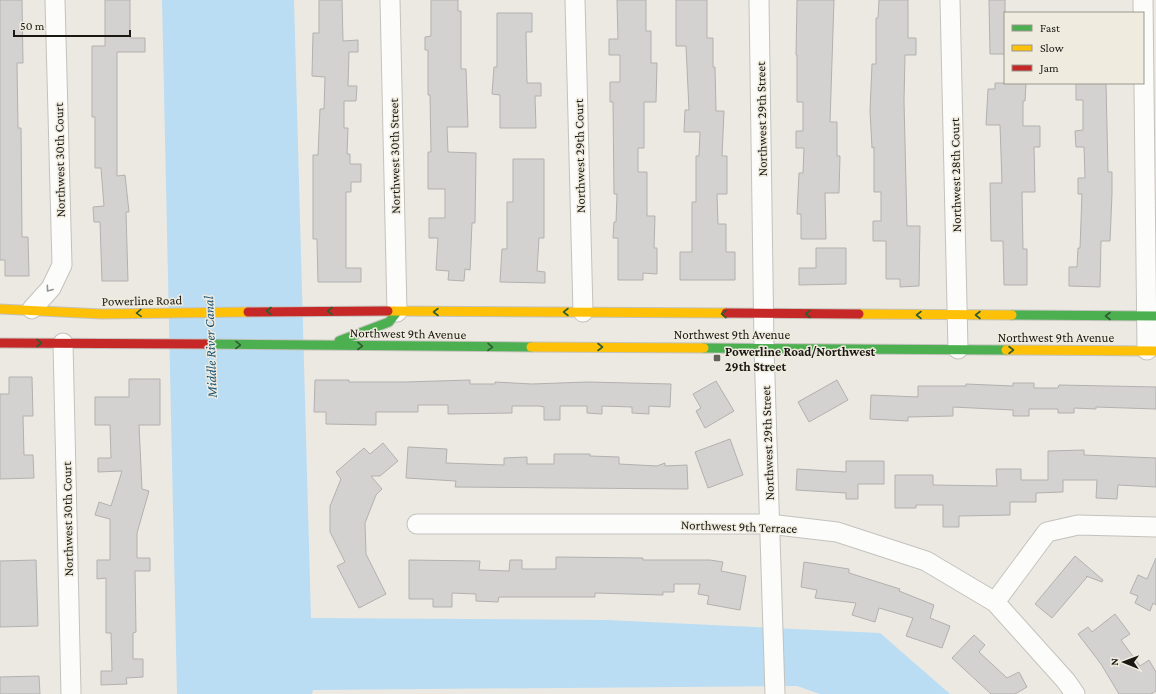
<svg xmlns="http://www.w3.org/2000/svg" width="1156" height="694" font-family="'Crimson Pro',serif">
	<style>
		.water { fill: #baddf4 }
		.building { fill: #d4d2d1; stroke: #b2b1af }
		.lines { fill: none; stroke-linecap: round; stroke-linejoin: round }
		.street-casing { stroke: #c4c2bd; stroke-width: 21 }
		.fast-casing { stroke: #c4c2bd; stroke-width: 11 }
		.slow-casing { stroke: #c4c2bd; stroke-width: 11 }
		.jam-casing { stroke: #c4c2bd; stroke-width: 11 }
		.street { stroke: #fcfcfb; stroke-width: 19 }
		.fast { stroke: #4caf50; stroke-width: 9 }
		.slow { stroke: #ffc107; stroke-width: 9 }
		.jam { stroke: #c62828; stroke-width: 9 }
		.oneway { stroke: #969593 }
		.oneway2 { stroke: #305c2e }
		.poi-dot { fill: #63615b; stroke: #efebdf; stroke-width: 1.5 }
		.labels { text-anchor: middle; stroke-width: 3; stroke-linejoin: round; paint-order: stroke }
		.street-label { font-size: 13px; fill: #191813; stroke: #efebdf }
		.poi-label { font-size: 13px; font-weight: bold; fill: #191813; stroke: #efebdf; text-anchor: start }
		.water-label { font-size: 14px; font-style: italic; fill: #185476; stroke: #efebdf }
	</style>
	<rect width="100%" height="100%" fill="#ece9e2"/>
	<path class="water" d="M162,0H294L311,618L607,620L880,633L950,694H820L797,686L313,690L312,694H177Z"/>
	<path class="building" d="M0,0H22L23,63H17L18,128H21L22,237H28L29,276H5V260H0Z
		M105,0H130V38H145V52H117V176L125,175L129,212H126L128,281H102L100,222H94L93,207L104,206L101,168H95V117H92V46H105Z
		M319,0H342L343,41L358,40V52H349L348,86H357L356,101H344V128H348L347,154H350V164H361V182H351V192H346V268H361V282H318L317,239H313V155H318L320,109H324L325,77L312,76L313,33H319Z
		M431,0H458V11H461V69H466L468,127H447L448,152L476,153L475,223H472L470,270L465,269L464,281L448,280L449,271L436,270L438,238H429V218H445V189H428V152H431L430,95H428V50H425V37L431,36Z
		M617,0H646V31H651V63H657L656,102H644V148H638V172H647V216H655L654,248H657V274L643,273V280H618V238H613L614,222H616L617,194H614L613,102H610V82H620V55H609V39H618Z
		M676,0H707V38H713V67H715L716,111H724L722,156H727V194H717L718,224H726V252H735V280H680V252H692V202H696V156H699L700,132H684L685,110H689L686,46H676Z
		M797,0H834L830,122H837V156H840L839,193H825L826,239H801V214H797L799,173H803L804,148H796V131H803V102H797V55H796Z
		M879,0H908V38H916V55H905L904,101L907,226H920L919,286L900,287V279H886V241H873V221H881V192H874V147L872,148L870,111L872,64H876V18H878Z
		M989,0H1005V54H990Z
		M497,13H532V32H526L527,83H541V96H535L536,128H500V95L492,94L494,67H497Z
		M995,83H1026L1025,101H1023V126H1040V147H1034L1035,192H1022L1023,249H1027V285H1004L1003,241H991L990,183H1002L1000,125H986L988,89H995Z
		M1076,83H1106L1108,172H1112V194L1110,241H1101L1100,287L1069,286V267H1077L1078,248H1080L1082,194H1078V178H1085L1084,147H1076L1075,131L1083,130V100H1076Z
		M513,159H544V238H539L537,271L545,272V283L500,282L502,249H507V202H513Z
		M816,248H846V284L799,285V268H816Z
		M9,377H32L33,416H23L24,455H33L34,478L0,479V394H9Z
		M129,379H160V425H139L142,489L149,491L137,533V558H150V571H135L136,632L133,633V659H143V677L126,678L127,684L101,685V671H112L111,633H106V578L97,579V560H110V519L95,515L99,502L111,506L122,471L98,472V458H111L110,425H95V397H129Z
		M315,380H349V382H405L470,380V384H495V382L532,384L587,382L671,384L670,407L649,406V414L632,413V407L602,406V414L587,413V406H560V420H544V407L539,406H512V413L448,414V405H418V412H376V425L326,424V412H314Z
		M837,380L848,400L809,422L798,402Z
		M716,381L734,411L705,428L696,411L701,408L693,394Z
		M1013,383H1034V388H1058L1059,385L1156,387V409L1096,407V409L1074,408V413H1058V409H1029V416H1013V410L953,407V416L908,417V421L870,419L871,395L918,397V386H966V384L1013,386Z
		M730,439L743,475L708,488L695,452Z
		M383,443L398,461L380,476H371L382,489L376,495L365,523L366,554L386,594L359,608L337,566L345,562L330,532V506L341,479L336,472L364,448L370,454Z
		M408,447L447,449L446,463L504,465V458L527,457V464H554V454H590V456L619,457V464L657,466L665,463V466L687,465L688,489L455,487L456,481L406,478Z
		M1084,450V455L1156,458V487L1118,485L1117,499L1096,498L1097,480H1063V492L1036,493V502H1010V515L959,516V527H943V505H916V508H895V475H933V485L997,486L996,469H1021V480H1048V451Z
		M846,461H884V484H858V499H846V493L796,490L797,469L846,472Z
		M1075,556L1103,580L1102,582L1086,576L1087,577L1052,618L1035,604Z
		M556,557L643,558V560H710L723,562L721,571L746,576L740,610L707,604L709,596L698,594L700,584H674V592H663V595L595,593V597H499L498,602L476,601V594L452,593V607H433V599H409V560L480,561L479,570L509,571L510,560H522V569H556Z
		M1156,558V605L1153,603L1150,611L1135,603L1138,596L1130,593L1138,575L1147,579Z
		M36,560L38,626L0,627V561Z
		M804,562L849,569V573L900,589L899,591L934,605L930,618L950,626L942,648L906,636L913,618L879,608L875,622L852,615L856,603L815,598L817,590L801,587Z
		M1115,614L1130,634L1121,640L1140,666L1149,660L1156,672V691L1151,694H1119L1101,664L1078,634L1088,627L1092,632Z
		M974,635L985,645L979,652L1007,678L1019,672L1027,687L1015,694H991L952,658Z
		M39,676L40,694H0V677Z"/>
	<g class="lines">
		<defs>
			<path id="street" d="M390,0L397,312
				M575,0L583,312
				M759,0L764,347L775,694
				M950,0L958,349
				M1143,0L1147,350
				M32,309L51,288L62,265L55,0
				M63,343L71,694
				M417,524H769L837,532L926,561L995,602L1066,681L1075,694
				M995,602L1047,532L1078,525L1156,527"/>
			<path id="fast" d="M1012,315L1156,316
				M339,341L389,322L397,312
				M205,344L531,347
				M704,348L1006,350"/>
			<path id="slow" d="M0,309L102,314L248,312
				M388,311L726,313
				M859,314L1012,315
				M531,347L704,348
				M1006,350L1156,351"/>
			<path id="jam" d="M248,312L388,311
				M726,313L859,314
				M0,343L205,344"/>
		</defs>
		<use href="#street" class="street-casing"/>
		<use href="#fast" class="fast-casing"/>
		<use href="#slow" class="slow-casing"/>
		<use href="#jam" class="jam-casing"/>
		<use href="#street" class="street"/>
		<use href="#fast" class="fast"/>
		<use href="#slow" class="slow"/>
		<use href="#jam" class="jam"/>
	</g>
	<defs><path id="oneway-chevron" d="M-2-3.5L2.5 0L-2 3.5" fill="none" stroke-width="1.6" stroke-linecap="round" stroke-linejoin="round"/></defs>
	<use class="oneway" href="#oneway-chevron" transform="translate(49 289) rotate(126)"/>
	<g class="oneway2">
		<use href="#oneway-chevron" transform="translate(269 311) rotate(180)"/>
		<use href="#oneway-chevron" transform="translate(330 311) rotate(-180)"/>
		<use href="#oneway-chevron" transform="translate(436 312) rotate(-180)"/>
		<use href="#oneway-chevron" transform="translate(566 312) rotate(-180)"/>
		<use href="#oneway-chevron" transform="translate(139 313) rotate(178)"/>
		<use href="#oneway-chevron" transform="translate(724 314) rotate(-179)"/>
		<use href="#oneway-chevron" transform="translate(808 314) rotate(180)"/>
		<use href="#oneway-chevron" transform="translate(919 315) rotate(-180)"/>
		<use href="#oneway-chevron" transform="translate(978 315) rotate(-180)"/>
		<use href="#oneway-chevron" transform="translate(1108 316) rotate(-180)"/>
		<use href="#oneway-chevron" transform="translate(39 343)"/>
		<use href="#oneway-chevron" transform="translate(238 345) rotate(1)"/>
		<use href="#oneway-chevron" transform="translate(360 346) rotate(1)"/>
		<use href="#oneway-chevron" transform="translate(490 347) rotate(1)"/>
		<use href="#oneway-chevron" transform="translate(600 347)"/>
		<use href="#oneway-chevron" transform="translate(1011 350)"/>
	</g>
	<rect class="poi-dot" x="713" y="354" width="8" height="8" rx="2"/>
	<g class="labels">
		<g class="street-label">
			<text transform="translate(761 119) rotate(-91)" y="5">Northwest 29th Street</text>
			<text transform="translate(394 156) rotate(-91)" y="5">Northwest 30th Street</text>
			<text transform="translate(579 156) rotate(-91)" y="5">Northwest 29th Court</text>
			<text transform="translate(59 160) rotate(-91)" y="5">Northwest 30th Court</text>
			<text transform="translate(955 175) rotate(-91)" y="5">Northwest 28th Court</text>
			<text transform="translate(142 300) rotate(-1)" y="5">Powerline Road</text>
			<text transform="translate(408 333) rotate(1)" y="5">Northwest 9th Avenue</text>
			<text x="732" y="339">Northwest 9th Avenue</text>
			<text x="1056" y="342">Northwest 9th Avenue</text>
			<text transform="translate(767 443) rotate(-92)" y="5">Northwest 29th Street</text>
			<text transform="translate(67 519) rotate(-91)" y="5">Northwest 30th Court</text>
			<text transform="translate(739 526) rotate(2)" y="5">Northwest 9th Terrace</text>
		</g>
		<g class="poi-label">
			<text x="725" y="356">Powerline Road/Northwest<tspan x="725" dy="15">29th Street</tspan></text>
		</g>
		<g class="water-label">
			<text transform="translate(210 347) rotate(-92)" y="5">Middle River Canal</text>
		</g>
	</g>
	<rect x="1004" y="12" width="140" height="72" fill="#efebdf" stroke="#99978d"/>
	<rect x="1012" y="25" width="20" height="6" fill="#4caf50" stroke="#99978d"/>
	<text x="1040" y="32" font-size="12" fill="#191813">Fast</text>
	<rect x="1012" y="45" width="20" height="6" fill="#ffc107" stroke="#99978d"/>
	<text x="1040" y="52" font-size="12" fill="#191813">Slow</text>
	<rect x="1012" y="65" width="20" height="6" fill="#c62828" stroke="#99978d"/>
	<text x="1040" y="72" font-size="12" fill="#191813">Jam</text>
	<g transform="translate(1124 662) rotate(271)" stroke="#efebdf" stroke-width="3" paint-order="stroke">
	<path d="M0-3L7 15L0 10L-7 15Z" fill="#191813"/>
	<text y="-6" font-size="11" font-weight="bold" text-anchor="middle" fill="#191813">N</text>
	</g>
	<path d="M14 30v6h116v-6" fill="none" stroke="#191813" stroke-width="2"/>
	<text x="20" y="30" font-size="12" fill="#191813" stroke="#efebdf" stroke-width="3" paint-order="stroke">50 m</text>
</svg>
